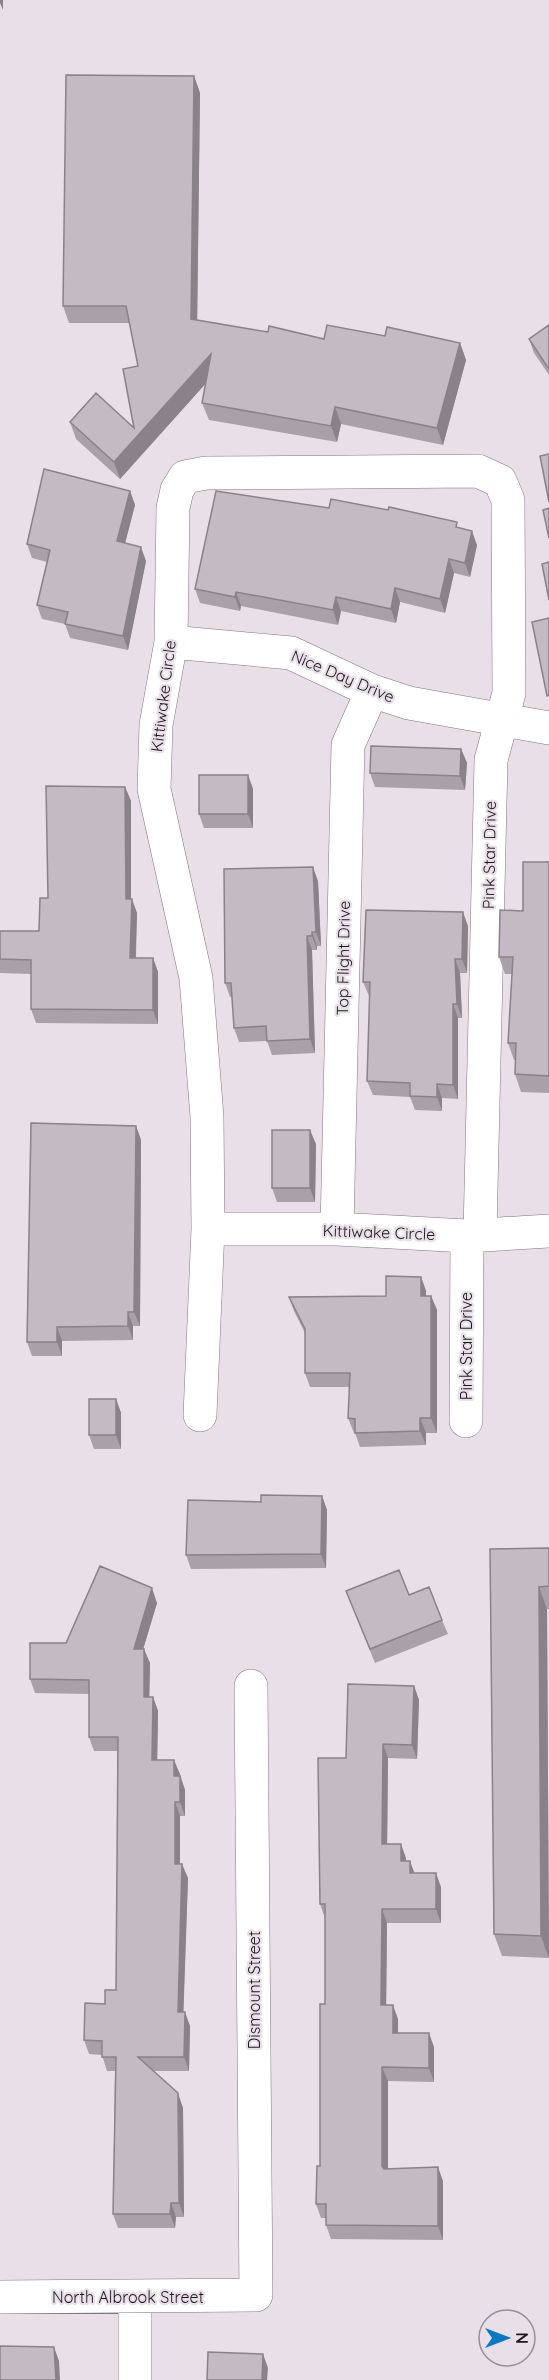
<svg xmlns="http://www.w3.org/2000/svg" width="549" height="2380" font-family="Quicksand,sans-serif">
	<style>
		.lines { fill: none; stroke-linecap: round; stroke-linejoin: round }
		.minor-casing { stroke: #80767f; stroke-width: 34 }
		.minor { stroke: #fff; stroke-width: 33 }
		.wall { fill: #a9a0a8 }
		.shaded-wall { fill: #898288 }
		.building { fill: #c4bac3; stroke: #898288; stroke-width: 1.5 }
		.labels { text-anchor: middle; stroke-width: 4.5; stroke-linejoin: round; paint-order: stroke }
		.street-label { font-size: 16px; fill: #1c181c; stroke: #e9dfe9 }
	</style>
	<rect width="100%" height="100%" fill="#e9dfe9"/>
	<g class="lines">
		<defs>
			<path id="minor" d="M171,642L291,653L372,691L409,703L549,728
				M208,1229H337L467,1236L549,1231
				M337,1229L348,745L372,691
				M200,1415L208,1229L207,1117L196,978L154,789L156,725L171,642L173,508L177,490L185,477L206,473L478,471L500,481L508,500L509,693L491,760L480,1233
				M466,1421L467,1236
				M0,2297L256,2295L251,1686
				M135,2298V2380"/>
		</defs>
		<use href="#minor" class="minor-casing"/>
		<use href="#minor" class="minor"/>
	</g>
	<path class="wall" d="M194,76L200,93L197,320L268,332L324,339L385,336L460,343L466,360L443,445L341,424L337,442L209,420L202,403L206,383L120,479L76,439L70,422L134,428L138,366L130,323H69L63,306Z
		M549,325V375L534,353L529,339Z
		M130,491L135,505L125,543L146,561L128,650L70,638L65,624L42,619L37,605L47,562L32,558L27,544Z
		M459,527L477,545L470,577L454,573L445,613L400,602L396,623L341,611L338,625L241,606L240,611L200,603L195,589Z
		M461,749L467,763L465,790L375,787L370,773Z
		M248,775L253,789V828H204L199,814Z
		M125,787L131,801V899L137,913L136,958H153L158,972V1024L36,1023L31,1009V974L0,973V931H39L48,898Z
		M549,862V1093L521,1092L515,1074L516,1060H514L508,1043L512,974H505L499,957Z
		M318,881L321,946H317V950H312L315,1053L272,1055L267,1041L239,1042L234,1028L232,997H230L225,983Z
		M468,926L467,973H460L462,1018H458V1099L442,1098V1111L415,1110L410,1097L373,1095L367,1081L370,996H369L363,982Z
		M136,1126L141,1140L140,1326H133V1340L62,1341V1356H32L27,1342Z
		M316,1144L315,1202H277L272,1188Z
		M421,1277L426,1291V1296H431L437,1310V1433H426V1445L360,1447L355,1433H354L348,1418L350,1387H310L305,1373V1333L294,1311L289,1297L386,1296Z
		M116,1399L121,1413V1449H94L89,1435Z
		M322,1496L327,1510L326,1568L191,1569L186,1555L261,1502Z
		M549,1548V1609H547L549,1958L502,1956L494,1934L490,1549Z
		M346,1591L409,1595L442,1620L448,1634L375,1663Z
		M157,1603L143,1649L150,1663L149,1697H153L158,1711L157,1760L180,1774L185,1790V1816H180V1864L188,1878L183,2012L190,2026L189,2071H153L183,2108L184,2217H176L175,2228H118L113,2214L115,2071H107L102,2055L89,2054L84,2040L116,1990L118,1751H94L89,1737V1694L35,1693L30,1679L66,1643Z
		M414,1686L419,1700L417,1759L388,1758L387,1844L406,1858V1861H410L414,1873L441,1887V1923H387L386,2005L398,2019V2033L434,2047V2082L388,2081V2169L443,2181V2240L331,2239L326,2225V2218H321L316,2204L320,2166L325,2004V1918L320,1904L346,1758Z"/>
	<path class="shaded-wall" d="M0,0H3V10L0,3Z
		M194,76L200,93L197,336L191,319Z
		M460,343L466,360L443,445L437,428Z
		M211,354L217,371L120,479L114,462Z
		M335,407L341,424L337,442L331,426Z
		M130,491L135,505L122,555L117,541Z
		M472,531L477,545L470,577L465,563Z
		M141,547L146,561L128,650L123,636Z
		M449,559L454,573L445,613L440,599Z
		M395,588L400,602L396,623L391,609Z
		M236,592L241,606L240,611L235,597Z
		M336,597L341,611L338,625L333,610Z
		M461,749L467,763L465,790L460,776Z
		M248,775L253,789V828L248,814Z
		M125,787L131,801V913L126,899Z
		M313,867L318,881L321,946L316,932Z
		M132,899L137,913L135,972L130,958Z
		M463,912L468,926L467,973L462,959Z
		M312,932L317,946V950L312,936Z
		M307,936L312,950L315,1053L310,1039Z
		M153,958L158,972V1024L153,1010Z
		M455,959L460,973L462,1018L457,1004Z
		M453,1004L458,1018V1099L453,1085Z
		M437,1084L442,1098V1111L437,1097Z
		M136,1126L141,1140L140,1326L134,1312Z
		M310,1130L316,1144L315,1202L310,1188Z
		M421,1277L426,1291V1310L421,1296Z
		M431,1296L437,1310V1433L431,1418Z
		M128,1312L133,1326V1340L128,1326Z
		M57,1327L62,1341V1356L57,1342Z
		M116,1399L121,1413V1449L116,1435Z
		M420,1418L426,1433V1445L420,1431Z
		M322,1496L327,1510L326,1568L321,1554Z
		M539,1587L547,1609L549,1958L541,1936Z
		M152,1588L157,1603L139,1663L134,1649Z
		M144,1649L150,1663L149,1711L144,1697Z
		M414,1686L419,1700L417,1759L412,1745Z
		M153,1697L158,1711L157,1774L152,1760Z
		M383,1744L388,1758L387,1858L382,1844Z
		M174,1760L180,1774V1790L174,1776Z
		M180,1776L185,1790V1816L180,1802Z
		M175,1802L180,1816V1878L175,1864Z
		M401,1844L406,1858V1875L401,1861Z
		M410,1861L415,1875L410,1873Z
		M182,1864L188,1878L183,2026L178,2012Z
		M436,1873L441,1887V1923L436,1909Z
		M382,1909L387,1923L386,2019L381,2005Z
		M393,2005L398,2019V2047L393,2033Z
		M185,2012L190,2026L189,2071L184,2057Z
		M429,2033L434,2047V2082L429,2068Z
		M382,2067L388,2081V2180L382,2166Z
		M178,2093L183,2108L184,2217L179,2203Z
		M438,2167L443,2181V2240L438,2226Z
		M171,2203L176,2217L175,2228L170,2214Z
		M54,2347L59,2361L60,2380H56Z
		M263,2354L268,2368L267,2380H262Z"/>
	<path class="building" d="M66,75L194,76L191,319L268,332L269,326L324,339L327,325L385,336L387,327L460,343L437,428L335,407L331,426L202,403L211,354L114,462L70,422L96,393L134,428L123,369L138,366L126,306H63Z
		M549,325V369L529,339Z
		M549,454V502L540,456Z
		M44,469L130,491L117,541L141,547L123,636L65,624L68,612L37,605L50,550L27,544Z
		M216,491L329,508L331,499L388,510L389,507L457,522L456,527L472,531L465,563L449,559L440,599L395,588L391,609L336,597L333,610L236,592L235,597L195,589Z
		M549,508V538L543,510Z
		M549,562V600L542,564Z
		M549,618V695L547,696L532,622Z
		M371,746L461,749L460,776L370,773Z
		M199,775H248V814H199Z
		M46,786L125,787L126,899H132L130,958H153V1010L31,1009V960L0,959V931H39L40,898H48Z
		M523,862H549V1076L515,1074L516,1043H508L513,957H499L500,910L523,911Z
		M313,867L316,932H312V936H307L310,1039L267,1041L266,1026L234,1028L231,983H225L224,869Z
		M366,910L463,912L462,959H455L457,1004H453V1085L437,1084V1097L410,1096V1083L367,1081L370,982H363Z
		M31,1123L136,1126L134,1312H128V1326L57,1327V1342H27Z
		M272,1130H310V1188H272Z
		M386,1276L421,1277V1296H431V1418H420V1431L355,1433V1419L348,1418L350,1373H305V1329L289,1297L386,1296Z
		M89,1399H116V1435H89Z
		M261,1495L322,1496L321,1554L186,1555L188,1500L261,1502Z
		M549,1548V1586L539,1587L541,1936L494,1934L490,1549Z
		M100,1566L152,1588L134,1649H144V1697H153L152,1760H174V1776H180V1802H175V1864H182L178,2012H185L184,2057H138L178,2093L179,2203H171L170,2214H113L116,2057H102V2041L84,2040L85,2003L105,2004V1990H116L118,1737H89V1680L30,1679V1643H66Z
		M399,1570L409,1595L429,1587L442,1620L370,1649L346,1591Z
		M348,1684L414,1686L412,1745L383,1744L382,1844H401V1861H410V1873H436V1909H382L381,2005H393V2033H429V2068L382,2067V2166L384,2169L438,2167V2226L326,2225V2204H316L317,2166H320V2004H325V1904H320L318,1758H346Z
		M0,2346L54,2347L56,2380H0Z
		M208,2352L263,2354L262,2380H207Z"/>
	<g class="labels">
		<g class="street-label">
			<text transform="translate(343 676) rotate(23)" y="6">Nice Day Drive</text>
			<text transform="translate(163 696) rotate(-83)" y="6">Kittiwake Circle</text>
			<text transform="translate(489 855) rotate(-89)" y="6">Pink Star Drive</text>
			<text transform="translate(343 958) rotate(-89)" y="6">Top Flight Drive</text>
			<text transform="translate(379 1232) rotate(2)" y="6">Kittiwake Circle</text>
			<text transform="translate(466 1346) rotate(-90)" y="6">Pink Star Drive</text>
			<text transform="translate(254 1990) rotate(-90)" y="6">Dismount Street</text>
			<text x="128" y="2303">North Albrook Street</text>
		</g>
	</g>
	<g transform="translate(507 2338) rotate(90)"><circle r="28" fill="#e9dfe9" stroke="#978f97" stroke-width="1.5"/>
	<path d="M0-4.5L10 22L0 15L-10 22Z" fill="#0b78c2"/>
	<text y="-9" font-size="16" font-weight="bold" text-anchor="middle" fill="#1c181c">N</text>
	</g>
</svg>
